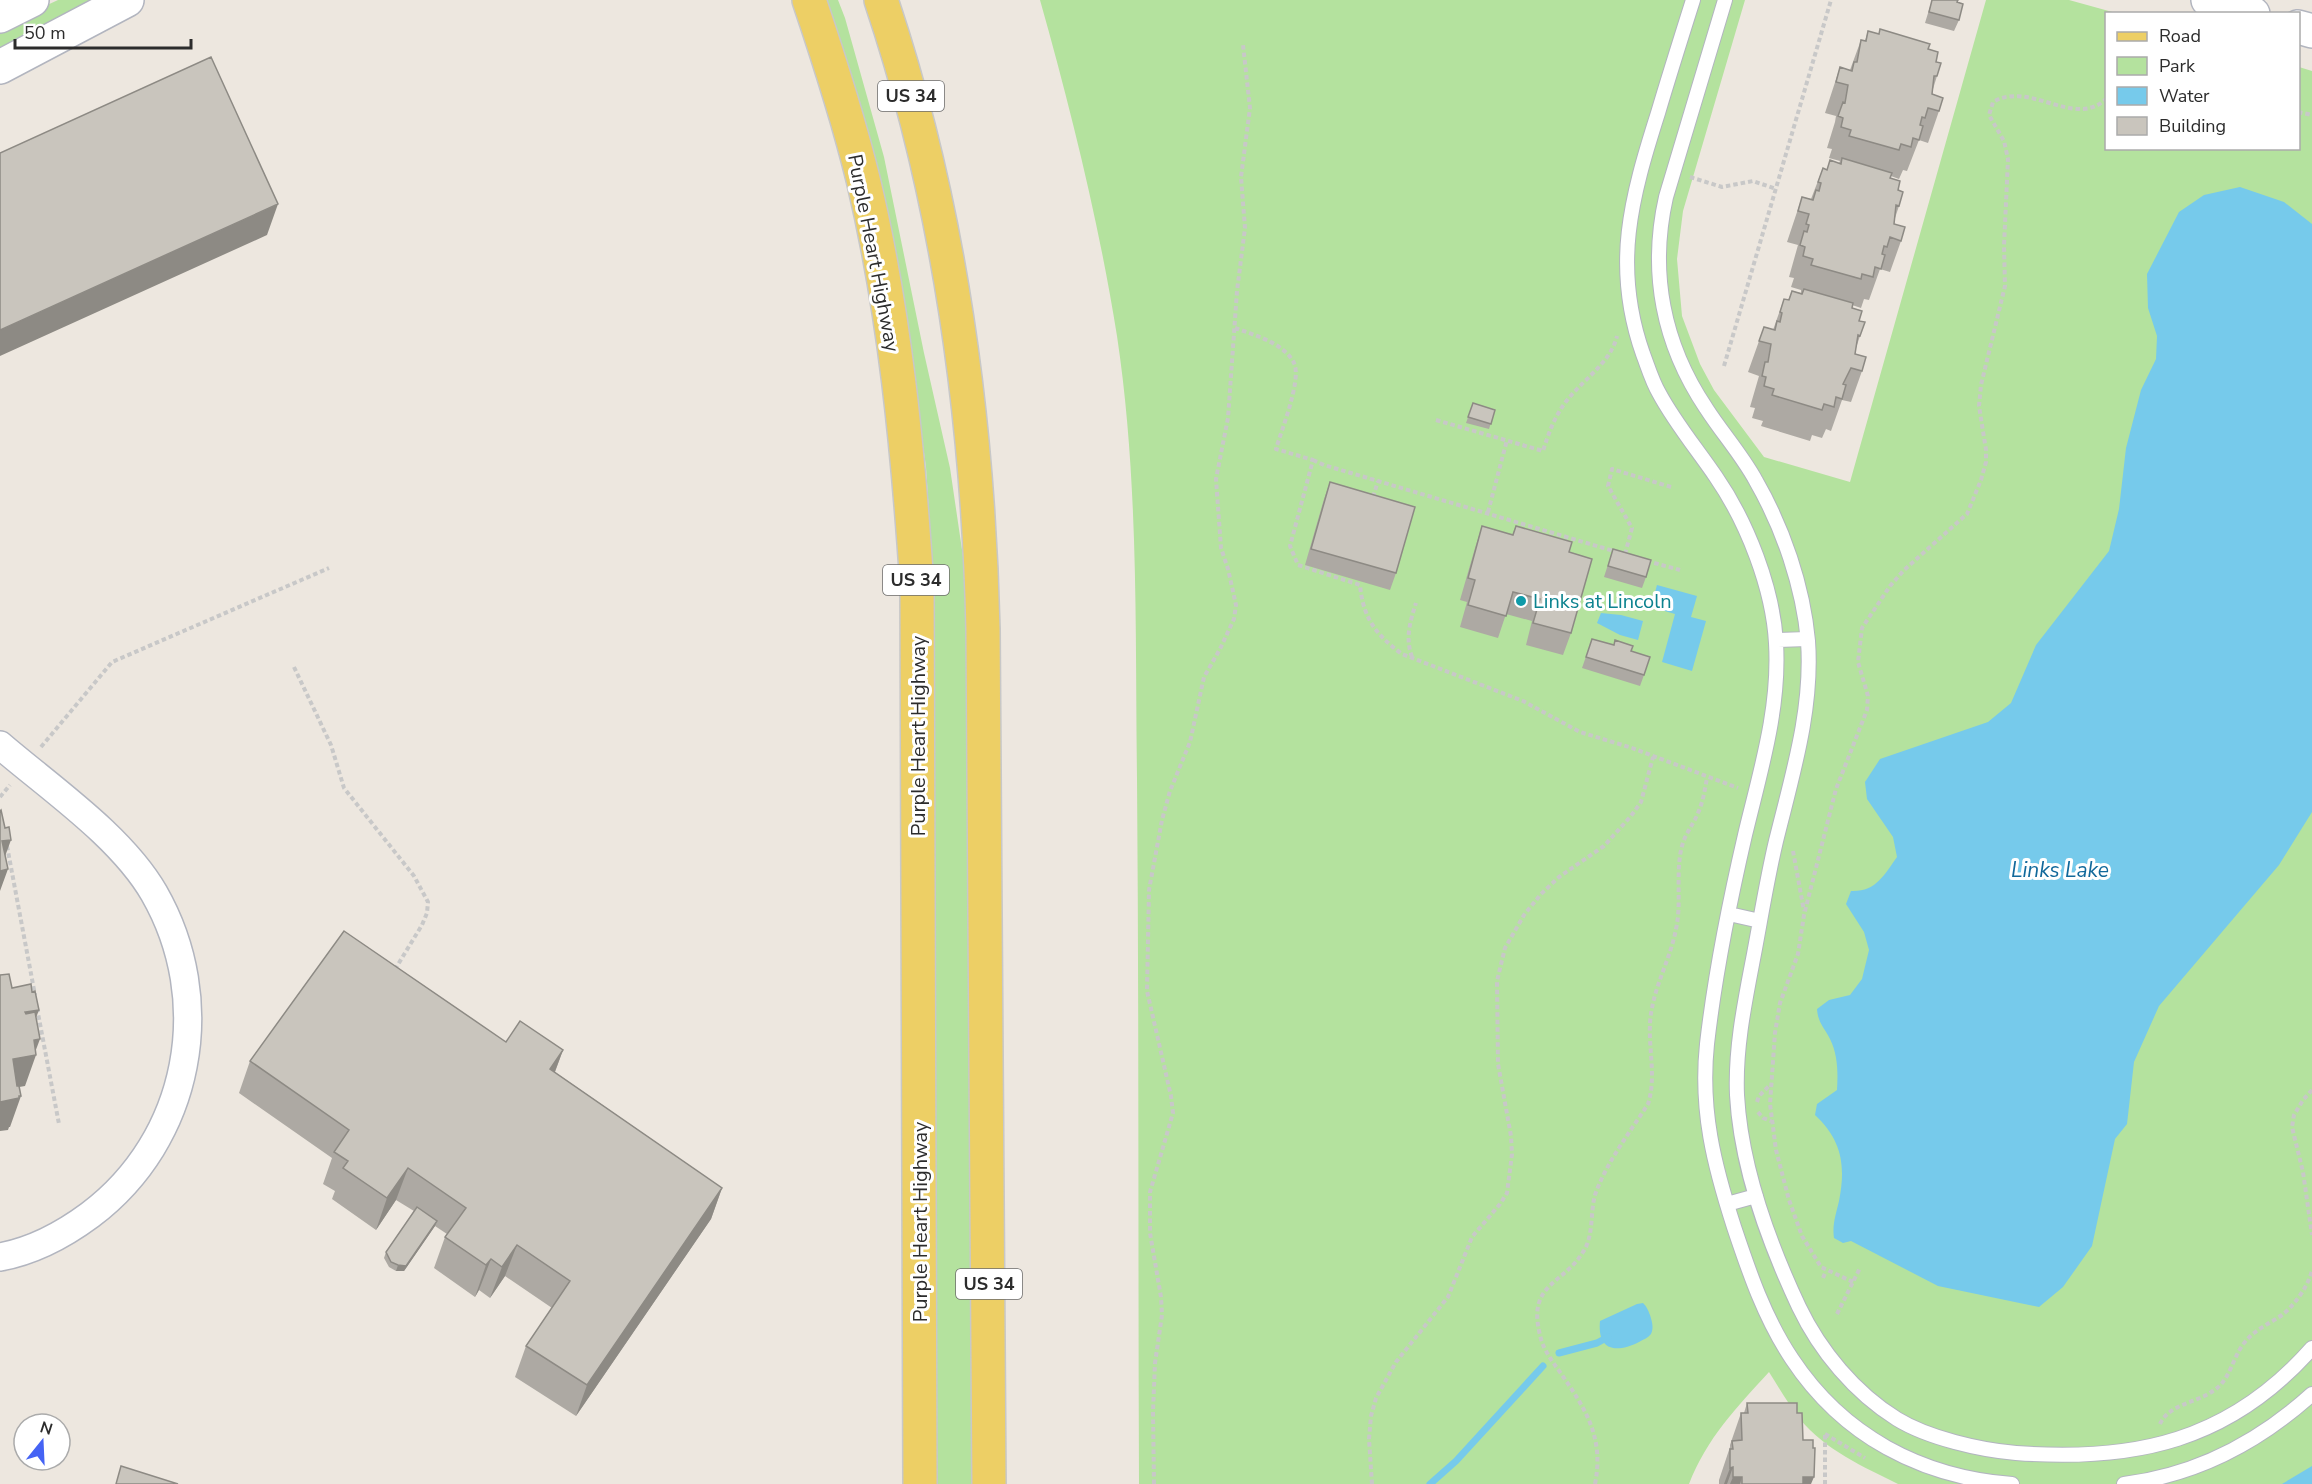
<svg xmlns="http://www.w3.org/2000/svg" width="2312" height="1484" font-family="'Nunito Sans',sans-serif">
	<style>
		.green { fill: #b4e29e }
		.water { fill: #76caeb }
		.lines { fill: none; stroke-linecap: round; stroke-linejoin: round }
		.stream { stroke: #76caeb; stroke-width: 7 }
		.lane-casing { stroke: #b2b5bf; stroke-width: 16 }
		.street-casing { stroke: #b2b5bf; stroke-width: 30 }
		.secondary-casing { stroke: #b2b5bf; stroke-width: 36 }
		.primary-casing { stroke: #c8c8c8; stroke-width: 36 }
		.path { stroke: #c8c8c8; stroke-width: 4; stroke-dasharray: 4.5 3; stroke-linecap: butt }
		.lane { stroke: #fff; stroke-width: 14 }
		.street { stroke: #fff; stroke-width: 27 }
		.secondary { stroke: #fff; stroke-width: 33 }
		.primary { stroke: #edcf65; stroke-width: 33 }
		.wall { fill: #ada9a3 }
		.shaded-wall { fill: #8d8a84 }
		.building { fill: #c9c5bd; stroke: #8d8a84; stroke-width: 1.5 }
		.culture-dot { fill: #0f9aa8; stroke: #fff; stroke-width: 2 }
		.labels { text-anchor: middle; stroke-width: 6; stroke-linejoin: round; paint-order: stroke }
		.shield { fill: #fff; stroke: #6b6b6b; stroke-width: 1.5 }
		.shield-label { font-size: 18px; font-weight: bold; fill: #2c2c2c }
		.street-label { font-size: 20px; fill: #2c2c2c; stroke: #fff }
		.culture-label { font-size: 20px; fill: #0d838f; stroke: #fff; text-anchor: start }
		.water-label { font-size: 21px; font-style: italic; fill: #12699b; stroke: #fff }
	</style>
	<rect width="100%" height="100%" fill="#ede7df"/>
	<path class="green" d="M58,0H99L0,51V27Z
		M827,0H838L845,18L884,157L924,353L950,468L965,570L970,627L972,1484H936L934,587L926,467L901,285L865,125Z
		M1040,0H1745L1683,211L1677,259L1682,316L1700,364L1714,390L1764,457L1850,482L1986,0H2069L2116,13L2106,14V148H2298L2299,67L2312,71V1484H1898C1864,1467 1825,1450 1800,1419C1789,1405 1779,1388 1769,1372C1736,1408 1707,1438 1689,1484H1139C1138,1249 1139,1014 1137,778C1135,631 1139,482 1117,336C1099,223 1071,110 1040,0Z"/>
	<path class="water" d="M2240,187L2284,202L2312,224V812L2279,865L2159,1006L2134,1062L2127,1124L2115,1139L2092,1246L2063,1287L2039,1307L1938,1286L1851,1241L1843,1243L1834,1238C1832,1225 1836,1214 1839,1201C1846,1166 1842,1140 1815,1115L1817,1104L1837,1090C1838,1073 1838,1055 1830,1039C1824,1027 1818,1023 1817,1009L1829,1000L1850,995L1862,979L1869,950L1864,932L1846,904L1851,891C1876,892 1884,875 1897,857L1893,837L1867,799L1865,782L1880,759L1988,722L2011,703L2036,645L2109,551L2119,509L2126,448L2141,390L2156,359L2157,336L2148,308L2147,274L2179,212L2204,195Z
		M1657,585L1697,596L1691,617L1706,621L1692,671L1662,662L1675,614L1651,607Z
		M1601,613L1621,615L1643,621L1638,640L1620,635L1597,623Z
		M1643,1303C1647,1307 1648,1310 1650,1315C1652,1321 1654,1328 1651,1334C1648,1338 1644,1339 1639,1342C1617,1353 1597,1352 1600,1321L1637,1304Z
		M2312,1466V1484H2282Z"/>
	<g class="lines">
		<path class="stream" d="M1559,1353L1597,1343L1608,1337
			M1430,1484L1456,1461L1543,1366"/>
		<defs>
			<path id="lane" d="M1693,0C1681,38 1669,76 1658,113C1631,198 1612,266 1643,354C1648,367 1652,381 1659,393C1675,423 1697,449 1716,477C1747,522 1773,588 1776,643C1780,709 1760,772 1745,835C1729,904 1715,974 1707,1044C1700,1110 1714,1165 1734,1227C1749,1272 1765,1319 1792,1359C1843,1436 1921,1477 2012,1484
				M1725,0L1666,197C1649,272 1663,344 1706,408C1722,433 1742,455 1756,481C1783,528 1803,586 1808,641C1813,709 1792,776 1776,841C1767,879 1761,917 1754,954C1745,1001 1735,1048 1737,1095C1741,1168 1768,1241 1799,1307C1820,1351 1855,1393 1897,1419C1928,1438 1980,1450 2016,1453C2135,1462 2230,1441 2312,1348
				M1776,640L1807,639
				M1729,914L1760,921
				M1727,1204L1756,1196
				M2124,1484C2196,1475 2259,1442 2312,1394"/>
			<path id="street" d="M0,745C50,788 121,836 154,893C216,1001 191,1139 90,1215C63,1235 33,1251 0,1257"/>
			<path id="secondary" d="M2208,0L2253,14
				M0,16L32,0
				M2298,27L2312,31
				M0,67L127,0"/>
			<path id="primary" d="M809,0C829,59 848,118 863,179C895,312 908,450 917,586L920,1484
				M881,0C949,202 978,416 983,629L989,1484"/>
		</defs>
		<use href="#lane" class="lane-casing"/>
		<use href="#street" class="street-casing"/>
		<use href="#secondary" class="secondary-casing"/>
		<use href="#primary" class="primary-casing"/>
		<path class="path" d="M2298,112L2312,115
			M1690,177L1722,187L1753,181L1776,189
			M1235,328C1254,335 1284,343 1294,363C1302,380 1281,431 1276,449L1313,460L1290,546L1298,565L1360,585C1363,618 1376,635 1402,654L1523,701L1580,732L1632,748L1738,788
			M1724,366L1831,0
			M1436,420L1543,451C1549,432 1555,415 1568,399C1584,379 1611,362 1617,336
			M1313,460L1324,465L1617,552
			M1373,497L1378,481
			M1488,512L1507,440
			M1625,554L1632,528L1608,486L1612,469L1671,487
			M1647,561L1680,570
			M1412,657C1405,638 1410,622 1416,603
			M294,667L331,745L344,788L414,876L428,902L427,913L422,925L394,971
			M41,747L112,662L329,568
			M0,797L10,785
			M7,846L35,995
			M1793,851L1804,911
			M37,1008L59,1124
			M2312,1090L2303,1100L2294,1115L2292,1127L2303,1172L2312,1235
			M1757,1102L1759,1096L1770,1085
			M1758,1112L1763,1118L1771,1121
			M1823,1278L1826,1271
			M1853,1282L1821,1267L1802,1236L1789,1200L1776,1150L1770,1104L1775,1033L1780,1003L1798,954L1804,915L1836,789L1867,710L1868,696L1858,662L1862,628L1890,586L1904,570L1967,514L1981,480L1986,462V450L1979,406L1981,385L2005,286L2004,246L2008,159L2004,141L1989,115L1993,102C2030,80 2074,129 2106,99
			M1837,1314L1860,1268
			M2160,1424C2169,1404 2196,1403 2213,1391C2231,1380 2232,1357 2245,1342C2254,1330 2269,1324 2282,1315C2294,1306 2309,1285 2312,1270
			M1825,1434L1865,1458
			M1825,1435V1484
			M1154,1484L1153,1411L1155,1363L1162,1315L1161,1297L1150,1233V1192L1173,1113L1171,1096L1147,991L1149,890L1162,820L1170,791L1190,742L1204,677L1220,649L1234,619L1236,605L1228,569L1221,548L1216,479L1228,418L1237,291L1245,228L1241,177L1250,108L1243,45
			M1372,1484L1369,1439L1371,1416L1376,1398L1396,1362L1448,1297L1472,1237L1500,1204L1507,1193L1512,1154L1511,1136L1498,1064L1497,981L1505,948L1524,915L1541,894L1559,877L1604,846L1631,816L1641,802L1653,757
			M1595,1484C1604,1439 1587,1411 1562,1375C1553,1362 1543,1350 1540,1335C1527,1283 1563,1285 1583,1252C1594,1236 1590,1213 1595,1195C1606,1163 1630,1132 1648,1104C1658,1073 1645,1040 1652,1008C1657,981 1671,956 1676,929C1682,902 1675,873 1682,846C1685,834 1693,825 1698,813C1703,802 1705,789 1707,778"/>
		<use href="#lane" class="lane"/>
		<use href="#street" class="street"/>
		<use href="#secondary" class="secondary"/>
		<use href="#primary" class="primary"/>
	</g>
	<path class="wall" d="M1932,0H1958L1959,20L1954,31L1925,23Z
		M1868,31L1928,49L1936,62L1937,76L1933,89L1932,94L1939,111L1928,143L1919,140L1907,171L1903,170L1899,179L1891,176L1890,178L1898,190L1899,206L1895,218L1894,224L1901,241L1890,272L1880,269L1869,300L1864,299L1861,308L1852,305V308L1859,321L1860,336L1856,348L1855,354L1862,371L1851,402L1842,400L1831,431L1826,429L1822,438L1812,435L1810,441L1761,426L1763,421L1752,418L1755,408L1750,407L1759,376L1748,372L1764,327L1773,330L1784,299L1788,300L1792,291L1801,293V290L1791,287L1794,278L1789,277L1798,245L1787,242L1802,197L1811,199L1823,168L1827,170L1830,160L1839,163L1840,161L1829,158L1832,149L1827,148L1835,122L1836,116L1825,113L1840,67L1850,70L1861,40L1865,41Z
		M1473,403L1495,410L1489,429L1466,423Z
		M1330,482L1396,573L1390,590L1305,565L1324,499Z
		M1482,526L1512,535L1516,526L1569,552L1571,633L1563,655L1526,645L1532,621L1506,614L1498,638L1460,627L1467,602L1460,600L1475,548Z
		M1613,549L1646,577L1642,588L1604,577Z
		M1592,639L1631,651L1644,675L1640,686L1582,668Z
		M506,1042L563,1050L555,1072L722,1188L711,1219L576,1416L515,1377L526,1346L552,1308L505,1276L490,1298L479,1290L475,1297L434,1268L445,1237L447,1234L435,1226L404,1271H396L389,1267L384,1258L386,1252L414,1211L396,1200L376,1230L332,1199L335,1191L323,1184L332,1158L239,1093L250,1061Z
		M1747,1403L1797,1413L1811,1484H1719V1480L1730,1447V1445L1741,1413H1744Z"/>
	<path class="shaded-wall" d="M278,204L267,235L0,356V330Z
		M11,840L0,870L2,841Z
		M8,869L0,891V871Z
		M39,1010L27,1041L25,1012Z
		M40,1039L34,1055H36L25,1086L2,1090L13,1059L34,1040Z
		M563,1050L551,1082L550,1069Z
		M21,1096L10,1127H9L8,1130L0,1131V1102Z
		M408,1168L396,1200L376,1230L387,1198Z
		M722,1188L711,1219L576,1416L587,1385Z
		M437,1221L435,1226L404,1271H396L398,1265Z
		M517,1245L505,1276L490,1298L502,1267Z
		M491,1259L479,1290L475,1297L486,1265Z
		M1733,1467L1727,1484H1724L1730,1468Z
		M1733,1477H1742L1740,1484H1730Z
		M1803,1477H1814L1811,1484H1800Z"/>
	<path class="building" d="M1932,0H1958L1957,2L1963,4L1959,20L1929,12Z
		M1880,29L1930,44L1928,49L1938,52L1936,62L1941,63L1937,76H1934L1932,94L1943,98L1939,111L1928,108L1925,118L1922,117L1920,125L1923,126L1919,140L1913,138L1911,147L1901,144L1899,150L1849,136L1851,130L1841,127L1843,118L1838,116L1843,102L1845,103L1848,85L1836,82L1840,67L1852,71L1854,62H1857L1861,40L1866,41L1868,31L1879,34Z
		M211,57L278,204L0,330V153Z
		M1842,158L1892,173L1890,178L1900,181L1898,190L1903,192L1899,206L1896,205L1894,224L1905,227L1901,241L1890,237L1887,247L1884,246L1882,254L1885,255L1881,269L1875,267L1873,277L1862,274L1861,279L1811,265L1813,259L1803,256L1805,247L1800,245L1804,231L1807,232L1809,225L1806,224L1809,214L1798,211L1802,197L1813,200L1816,190L1819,191L1821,183L1818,182L1823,168L1827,170L1830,160L1841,164Z
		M1804,289L1853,303L1852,308L1862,311L1859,321L1865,322L1860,336L1858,335L1855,354L1866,357L1862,371L1851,368L1843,384L1846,385L1842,399L1836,397L1834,407L1824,404L1822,410L1772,395L1774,389L1764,386L1766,377L1762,376L1765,362H1768L1771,344L1759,341L1764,327L1775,330L1777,321L1780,322L1782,313L1780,312L1784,299L1789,300L1792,291L1802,294Z
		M1473,403L1495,410L1491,424L1468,417Z
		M1330,482L1415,507L1396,573L1311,549Z
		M1482,526L1513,535L1516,526L1572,542L1569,552L1592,559L1571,633L1533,623L1540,599L1513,592L1506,616L1468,605L1475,580L1468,578Z
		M1613,549L1651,560L1646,577L1608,566Z
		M1592,639L1614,645L1615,640L1633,646L1631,651L1650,657L1644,675L1586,657Z
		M1,810L5,828L9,827L11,840L2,841L8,869L0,871V811Z
		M344,931L506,1042L520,1021L563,1050L550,1069L722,1188L587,1385L526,1346L570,1281L517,1245L502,1267L491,1259L486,1265L445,1237L466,1208L408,1168L387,1198L343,1168L348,1161L334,1152L349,1130L250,1061Z
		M9,974L12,988L31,984L32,992L35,991L39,1010L25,1012L26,1014L35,1012L40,1039L34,1040L36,1055L13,1059L17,1086H19L21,1096H19V1098L0,1102V975Z
		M417,1207L437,1221L406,1266L398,1265L391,1262L386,1252Z
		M1747,1403H1797V1413H1802L1803,1440H1813V1448H1815L1814,1477H1803V1484H1742V1477H1733V1467L1730,1468V1449H1733L1732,1441L1742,1440L1741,1413H1748Z
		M121,1466L178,1484H116Z"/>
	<circle class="culture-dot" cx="1521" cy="601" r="6"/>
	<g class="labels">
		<g class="shield">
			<rect x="878" y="81" width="66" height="30" rx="4.5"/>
			<rect x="883" y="565" width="66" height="30" rx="4.5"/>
			<rect x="956" y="1269" width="66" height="30" rx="4.5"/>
		</g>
		<g class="shield-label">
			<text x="911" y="102">US 34</text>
			<text x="916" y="586">US 34</text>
			<text x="989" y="1290">US 34</text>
		</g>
		<g class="street-label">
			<text transform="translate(874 253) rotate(79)" y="7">Purple Heart Highway</text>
			<text transform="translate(918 736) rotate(-90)" y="7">Purple Heart Highway</text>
			<text transform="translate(920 1222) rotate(-90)" y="7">Purple Heart Highway</text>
		</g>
		<g class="culture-label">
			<text x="1533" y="608">Links at Lincoln</text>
		</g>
		<g class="water-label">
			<text x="2060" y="877">Links Lake</text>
		</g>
	</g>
	<rect x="2105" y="12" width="195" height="138" fill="#ffffff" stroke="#ababab" stroke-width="1.5"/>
	<rect x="2117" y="32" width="30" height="9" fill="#edcf65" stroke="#ababab" stroke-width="1.5"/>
	<text x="2159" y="42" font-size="18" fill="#2c2c2c">Road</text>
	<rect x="2117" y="57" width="30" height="18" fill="#b4e29e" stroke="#ababab" stroke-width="1.5"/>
	<text x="2159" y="72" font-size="18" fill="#2c2c2c">Park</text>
	<rect x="2117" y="87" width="30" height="18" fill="#76caeb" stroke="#ababab" stroke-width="1.5"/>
	<text x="2159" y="102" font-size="18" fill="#2c2c2c">Water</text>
	<rect x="2117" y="117" width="30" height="18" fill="#c9c5bd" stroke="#ababab" stroke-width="1.5"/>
	<text x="2159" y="132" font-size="18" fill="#2c2c2c">Building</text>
	<g transform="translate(42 1442) rotate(18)"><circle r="28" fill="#ffffff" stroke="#ababab" stroke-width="1.5"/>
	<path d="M0-4.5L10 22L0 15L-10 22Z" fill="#4563f4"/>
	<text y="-9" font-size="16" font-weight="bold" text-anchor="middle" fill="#2c2c2c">N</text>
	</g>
	<path d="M15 39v9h176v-9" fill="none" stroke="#2c2c2c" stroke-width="3"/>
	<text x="24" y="39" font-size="18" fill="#2c2c2c" stroke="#ffffff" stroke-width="4.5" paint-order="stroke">50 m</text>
</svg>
